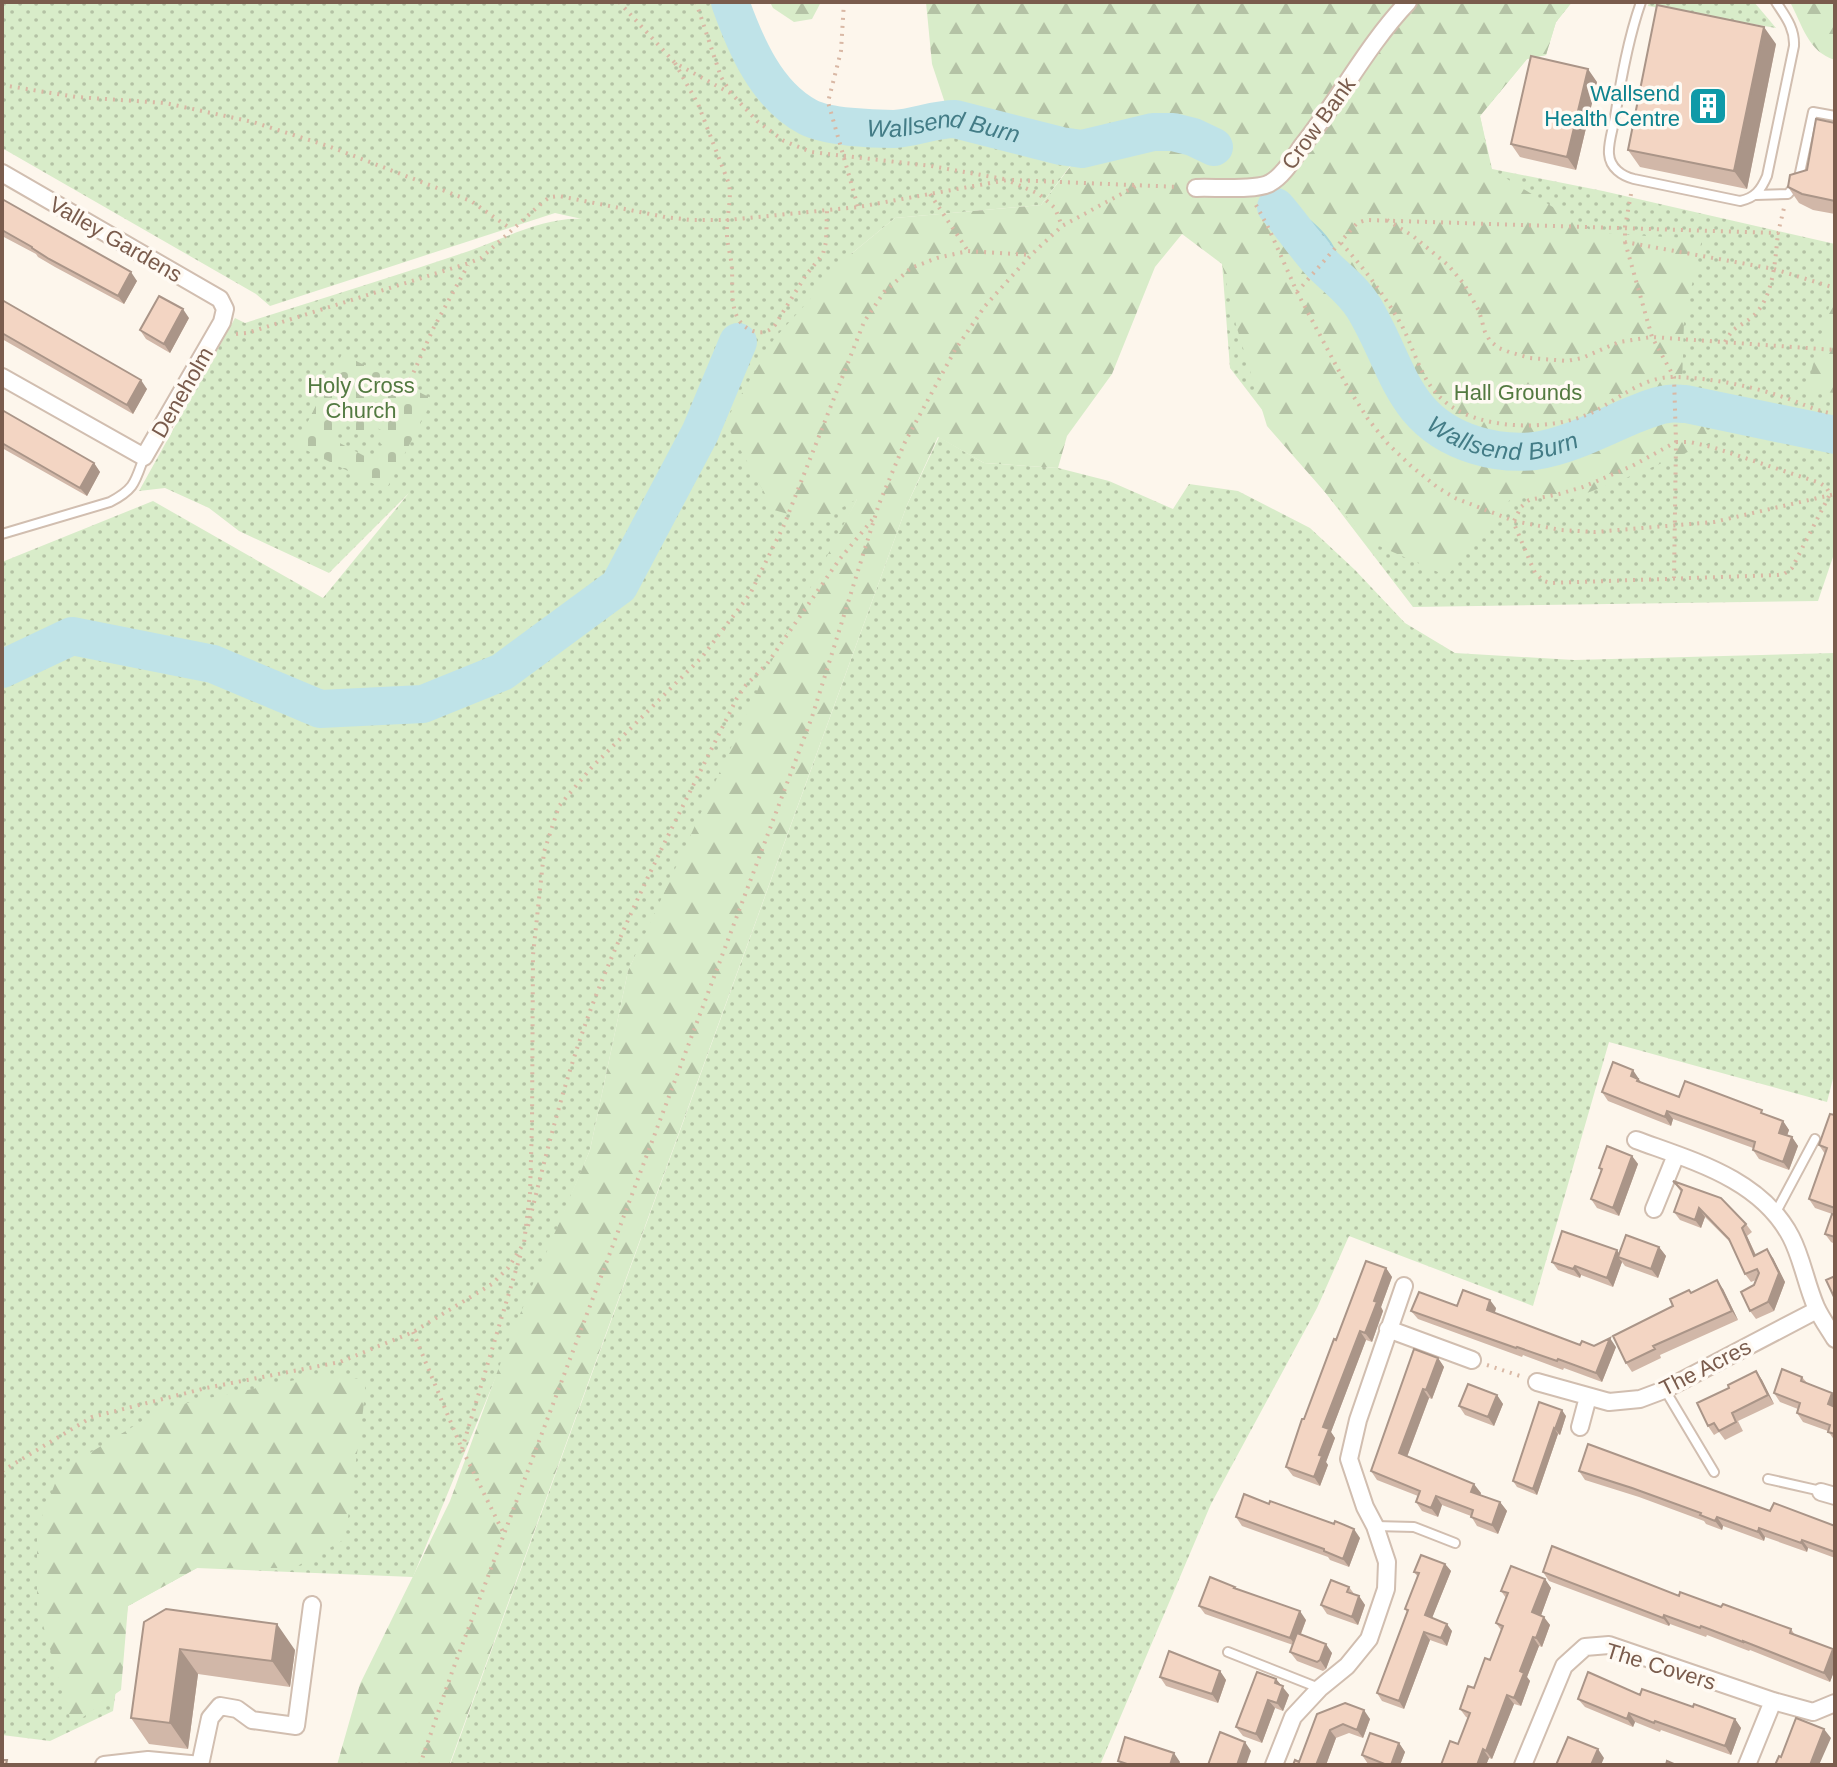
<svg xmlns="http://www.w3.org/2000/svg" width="1837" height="1767" font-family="Arial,sans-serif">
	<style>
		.grass { fill: url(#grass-dots) }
		.forest { fill: url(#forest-firs) }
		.cemetery { fill: url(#cemetery-stones); fill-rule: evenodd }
		.water { fill: url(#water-rules); stroke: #a5d3da; stroke-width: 2 }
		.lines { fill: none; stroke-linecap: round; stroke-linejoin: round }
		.river { stroke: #bfe3e8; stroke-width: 38 }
		.service-casing { stroke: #d1beb0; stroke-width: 12 }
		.minor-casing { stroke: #d1beb0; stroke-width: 20 }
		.path { stroke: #d9b8a5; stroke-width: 4; stroke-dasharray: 2 6; stroke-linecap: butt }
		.service { stroke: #fff; stroke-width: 8 }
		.minor { stroke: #fff; stroke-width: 16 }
		.wall { fill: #d1b7a8 }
		.shaded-wall { fill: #aa9588 }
		.building { fill: #f3d5c3; stroke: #aa9588; stroke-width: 2 }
		.labels { text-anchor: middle; stroke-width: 7; stroke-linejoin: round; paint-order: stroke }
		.culture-label { font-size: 22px; fill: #0d838f; stroke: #fffaf3; text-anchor: end }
		.street-label { font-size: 22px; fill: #7a5c4d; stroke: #fffaf3 }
		.park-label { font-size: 22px; fill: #537a41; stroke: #fffaf3 }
		.water-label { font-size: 24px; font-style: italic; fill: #437c86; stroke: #fffaf3 }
	</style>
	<defs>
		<pattern id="grass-dots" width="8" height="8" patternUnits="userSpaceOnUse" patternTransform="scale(2)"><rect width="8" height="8" fill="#d8ecc9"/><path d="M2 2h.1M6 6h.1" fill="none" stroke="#b4c2a5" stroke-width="1.8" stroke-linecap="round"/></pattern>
		<pattern id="forest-firs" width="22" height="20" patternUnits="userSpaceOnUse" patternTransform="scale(2)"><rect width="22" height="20" fill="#d8ecc9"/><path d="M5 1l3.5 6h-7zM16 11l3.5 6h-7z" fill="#b4c2a5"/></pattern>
		<pattern id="cemetery-stones" width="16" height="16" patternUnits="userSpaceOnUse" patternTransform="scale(2)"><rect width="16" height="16" fill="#d8ecc9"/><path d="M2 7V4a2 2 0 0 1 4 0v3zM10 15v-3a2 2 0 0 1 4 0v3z" fill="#b4c2a5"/></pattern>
		<pattern id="water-rules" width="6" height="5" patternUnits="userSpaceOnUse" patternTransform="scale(2)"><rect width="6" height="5" fill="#bfe3e8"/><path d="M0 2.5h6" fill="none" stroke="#a0bbbe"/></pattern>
	</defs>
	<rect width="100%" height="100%" fill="#fdf6ec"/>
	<path class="grass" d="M2,2H720L736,50L760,88L780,109L799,123L822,132L866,137L956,136L1073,162L1041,205L895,218L851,254L858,497L628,971L590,1150L413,1577L197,1568L128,1606L113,1711L50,1741L2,1735V562L153,501L323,598L409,493L329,573L239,531L209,508L165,488L139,491L235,318L245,323C320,299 395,276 469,251C505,238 545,217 582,219L555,213L270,306L256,294L2,148Z
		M1572,2L1556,22L1546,55L1527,59L1480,116L1492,169L1603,191L1835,244V551L1818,601L1413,607L1230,368L1222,263Z
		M1649,2H1754L1776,28L1648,6Z
		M939,437L984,463L1058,468L1109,481L1173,509L1189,484L1238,491L1310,528L1355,570L1405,623L1455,653L1574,660L1835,653V1071L1827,1102L1609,1042L1533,1306L1349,1236L1317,1308L1211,1504L1100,1765H450L907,505Z"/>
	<path class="forest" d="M770,2H821L812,19L794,22L773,8Z
		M926,2H1572L1556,22L1546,55L1527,59L1480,116L1491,169L1595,233L1702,239L1684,321L1682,385L1711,442L1641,472L1569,500L1514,495L1447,576L1368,541L1267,426L1236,325L1222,264L1182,234L1155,267L1112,374L1067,436L1058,468L984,463L938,437L907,505L450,1763L447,1765H337L360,1684L450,1501L509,1340L590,1150L628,971L764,676L857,499L816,522L774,510L725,422L774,339L851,254L895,218L1041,205L1073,163L956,136L932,64Z
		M1790,2H1835V60C1808,52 1802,24 1790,2Z
		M1835,285V393L1806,390Z
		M324,1374L366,1380L363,1411L345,1539L294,1568H197L128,1606L121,1690L72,1725L37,1604V1529L60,1471L162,1409L209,1398Z"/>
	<path class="cemetery" d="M342,354L433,399L386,490L296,445ZM341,422L369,437L375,427L385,432L380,443L383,445L374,461L332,439Z"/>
	<path class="water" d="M1282,201C1301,213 1324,229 1334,249C1341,262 1346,277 1352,291L1338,290L1331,285L1327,291L1323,286L1319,285L1317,275H1311L1298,260L1269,212Z"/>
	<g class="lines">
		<g class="river">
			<path id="s1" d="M730,2C745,44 766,95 808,117C827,127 872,129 894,129C915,128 934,119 955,119L1061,146L1082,149L1153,132H1173L1193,137L1214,147"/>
			<path id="s2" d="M1276,207C1292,225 1305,246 1322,264C1337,279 1353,290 1364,308C1399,366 1401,422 1475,445C1494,451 1515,453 1535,451C1569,446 1602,428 1633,415C1644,411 1656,405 1668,404C1674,403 1680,404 1686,404L1835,435"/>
			<path d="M2,669L72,636L213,664L320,709L423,704L502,672L619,586L700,433L738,342"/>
		</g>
		<defs>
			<path id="service" d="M1641,2C1628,39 1621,79 1615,117C1613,129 1608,143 1609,154C1610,168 1622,176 1634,179L1740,201C1755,198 1761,190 1767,176L1794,46C1795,28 1785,16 1776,2
				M1756,195L1788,194L1798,182L1813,112L1835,116
				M2,534L110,502C135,489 135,482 144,457
				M1776,1212L1815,1139
				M1665,1390L1714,1472
				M1768,1479L1821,1491
				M1375,1526L1414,1527L1455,1543
				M1228,1652L1319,1688"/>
			<path id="minor" d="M2,173L220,299L225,309L222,322L144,457L2,377
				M1196,188C1214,187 1256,191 1270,183C1283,176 1293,159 1302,146C1339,100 1367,45 1408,2
				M1636,1140C1693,1161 1761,1179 1791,1237C1802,1258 1806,1284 1816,1307C1821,1318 1829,1329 1835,1339
				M1654,1209L1676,1155
				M1388,1329L1472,1360
				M1537,1382L1609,1402L1640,1399L1664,1390L1817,1310
				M1580,1427L1588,1397
				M1821,1492L1835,1496
				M104,1765L148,1760L201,1765
				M200,1765L210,1718L220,1706L237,1709L252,1720L296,1726L312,1605
				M1274,1765L1293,1717L1320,1688L1347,1666L1369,1639L1386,1589L1387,1562L1375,1526L1365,1507L1349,1459L1358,1420L1404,1286
				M1523,1765L1564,1666L1585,1647L1609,1645L1773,1701L1813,1712L1835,1703
				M1747,1765L1773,1701"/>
		</defs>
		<use href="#service" class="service-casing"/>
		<use href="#minor" class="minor-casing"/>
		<path class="path" d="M619,2L675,63L730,93
			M696,2L721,77L731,93L757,121L784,141L811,152L931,166L1004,179
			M844,2L841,51L828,102L858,207
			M675,63L698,104L729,184C732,201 726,217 727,234C727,246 732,258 732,271C733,291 728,322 753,331C762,334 769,332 775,325L806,275L823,254L826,242L827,211
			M2,85L76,97L165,103L253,122L328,146L471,201L511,229
			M1012,180L1179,187
			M930,194L968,251
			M1631,194L1625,227V242L1774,269L1835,288
			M1256,205L1269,229L1297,292L1347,386L1368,419L1388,444L1411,466L1437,487L1455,498L1514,521L1561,530L1595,532L1714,522L1835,494
			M1387,220L1413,236L1448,265L1464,284L1479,311L1485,332L1490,341L1499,348L1509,352L1530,358L1567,361L1582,358L1619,342L1652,337L1835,350
			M1625,242L1652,337L1674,377L1676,442L1674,578
			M1341,243C1364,268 1385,296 1402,326C1415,351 1421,381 1443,400C1477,431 1553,432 1593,412C1620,398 1644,376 1676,377C1709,378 1746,385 1777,395C1797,401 1815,411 1835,414
			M1297,292L1357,223L1366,220L1778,233L1784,208
			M236,334L247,333L469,263L481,258L543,202L550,197L559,196L665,217L691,220H728L858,207L1007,180L1039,194L1055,208L1062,226
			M1725,342C1734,325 1739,328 1752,317C1774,298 1775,260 1778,233
			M407,387L433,329L468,265
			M1676,442H1690L1712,447L1820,483L1826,487L1830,494L1792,568L1784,574L1778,575L1550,583L1544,581L1535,573L1515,526L1514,521L1521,507L1529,500L1559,494L1583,487L1632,466Z
			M528,1226C548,1147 567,1069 597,993C637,892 689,795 737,698L746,685L767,664L839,560L873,519
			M413,1332L462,1449L505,1536
			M1487,1365L1520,1376
			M462,1449L522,1250
			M2,1471L92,1417L206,1388L340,1362L413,1332L492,1284L508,1268L524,1243L530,1193L532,1125L533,955L544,852L559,806L592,767L702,657L750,594L784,525L864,322L884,292L911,268L937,258L968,251L1031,255
			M420,1765L452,1672L812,717L879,504L905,442L955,350L985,306L1031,255L1062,226L1136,186"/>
		<use href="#service" class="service"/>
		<use href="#minor" class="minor"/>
	</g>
	<path class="wall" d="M1776,44L1747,189L1640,167L1628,150Z
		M1597,82L1576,170L1520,157L1511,144Z
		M1835,123V214L1813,210L1799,203L1788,187L1807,170Z
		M2,199L137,281L124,304L55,267L38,257L36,254L2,236Z
		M2,300L147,389L133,414L2,339Z
		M189,318L170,353L146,339L140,330Z
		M2,410L94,463L100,472L87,496L2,448Z
		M1639,1079L1641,1082L1679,1097L1765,1114L1783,1121L1789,1130L1787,1136L1792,1137L1798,1146L1789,1170L1759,1159L1753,1150V1148L1673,1119L1671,1126L1608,1101L1602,1092Z
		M1835,1115V1215L1815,1208L1809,1199L1825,1154L1819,1145Z
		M1632,1156L1638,1164L1619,1216L1597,1208L1591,1199L1601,1171L1599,1168Z
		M1673,1181L1746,1224L1752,1232L1747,1236L1756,1255L1773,1258L1785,1282L1774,1311L1756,1319L1750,1311L1754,1285L1756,1280L1751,1282L1745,1274L1731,1243L1705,1217L1701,1228L1680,1220L1674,1212L1681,1192Z
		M1835,1215V1244L1831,1242L1825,1234Z
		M1659,1247L1666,1256L1658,1278L1625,1266L1622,1262L1613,1287L1581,1275L1580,1278L1558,1270L1552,1262L1617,1250L1619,1254Z
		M1386,1268L1392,1277L1381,1307L1383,1311L1372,1342L1366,1340L1331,1432L1335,1438L1326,1462L1328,1465L1320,1486L1293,1476L1286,1467L1304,1419Z
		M1723,1289L1738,1320L1660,1355L1661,1358L1632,1372L1626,1363L1673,1306L1692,1293Z
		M1457,1306L1496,1308L1495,1313L1580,1345L1616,1347L1602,1382L1564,1368L1563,1370L1523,1355L1522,1357L1418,1319L1411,1311Z
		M1438,1358L1444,1367L1432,1399L1429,1398L1407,1457L1481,1493L1480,1495L1500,1502L1507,1511L1498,1534L1477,1526L1471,1516L1442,1505L1438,1517L1422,1511L1416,1502L1418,1496L1377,1480L1371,1471Z
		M1756,1371L1762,1380L1774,1404L1738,1421L1743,1431L1725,1440L1719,1432L1714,1435L1708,1426L1729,1388Z
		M1802,1377L1808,1384L1835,1397V1441L1828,1431L1803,1422L1797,1413L1798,1409L1780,1402L1774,1393Z
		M1497,1395L1503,1404L1494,1426L1465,1415L1459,1406Z
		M1539,1402L1566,1416L1560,1435L1558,1434L1537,1495L1517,1487L1513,1481Z
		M1579,1471L1835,1526V1558L1808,1548L1807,1552L1765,1537L1764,1541L1723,1526L1722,1530L1706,1524L1704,1521L1639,1497L1585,1480Z
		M1236,1517L1360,1538L1349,1567L1330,1560L1328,1557L1242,1526Z
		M1445,1564L1451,1571L1432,1618L1452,1631L1447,1646L1430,1640L1404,1709L1382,1701L1377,1693L1407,1612L1405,1609L1418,1577L1414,1572Z
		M1543,1572L1679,1596L1791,1629L1795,1635L1833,1649L1835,1652V1669L1830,1682L1750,1650L1749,1651L1707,1635L1706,1637L1670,1624L1669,1626L1549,1581Z
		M1545,1579L1551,1588L1541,1615L1550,1625L1542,1647L1539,1646L1527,1677L1530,1681L1521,1706L1514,1704L1492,1759L1489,1758L1486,1765H1441L1458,1744L1468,1718L1466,1717L1460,1709L1474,1688L1490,1660L1501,1630L1496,1623L1506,1598L1501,1591Z
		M1235,1587L1237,1589L1306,1620L1301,1634L1332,1653L1326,1669L1323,1671L1297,1661L1290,1652L1293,1645L1205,1614L1199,1606Z
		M1349,1587L1355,1595L1359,1596L1365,1605L1358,1625L1327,1614L1321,1605Z
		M144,1622L295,1650L290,1687L198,1674L188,1749L149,1744L131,1718Z
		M1220,1671L1226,1680L1218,1703L1166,1686L1160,1677Z
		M1276,1679L1289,1695L1283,1711L1275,1708L1262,1743L1243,1736L1236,1727Z
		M1640,1695L1735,1719L1741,1728L1731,1755L1661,1730L1660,1732L1635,1722L1633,1727L1585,1707L1578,1699Z
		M1345,1703L1370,1719L1363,1738L1349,1733L1336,1738L1326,1765H1293L1299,1762Z
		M1399,1743L1405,1752L1400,1765H1370L1368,1764L1362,1755Z"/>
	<path class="shaded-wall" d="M1764,27L1776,44L1747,189L1734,171Z
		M1588,69L1597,82L1576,170L1567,157Z
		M131,272L137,281L124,304L118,296Z
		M183,309L189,318L170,353L164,344Z
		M141,380L147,389L133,414L127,405Z
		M94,463L100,472L87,496L80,488Z
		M1633,1070L1639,1079V1080L1644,1088L1631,1076Z
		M1667,1111L1673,1119L1671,1126L1665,1117Z
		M1783,1121L1789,1130L1785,1141L1779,1133Z
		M1792,1137L1798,1146L1789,1170L1783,1162Z
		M1632,1156L1638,1164L1619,1216L1613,1208Z
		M1699,1208L1705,1217L1701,1228L1695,1220Z
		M1742,1228L1747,1236L1760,1265L1754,1256Z
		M1659,1247L1666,1256L1658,1278L1651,1269Z
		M1767,1249L1773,1258L1785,1282L1774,1311L1768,1302Z
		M1617,1250L1622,1258L1618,1257L1622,1262L1613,1287L1607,1278Z
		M1575,1266L1581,1275L1580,1278L1573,1269Z
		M1386,1268L1392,1277L1381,1307L1383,1311L1372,1342L1365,1333L1374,1301Z
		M1717,1280L1723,1289L1738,1320L1732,1311Z
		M1490,1300L1496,1308L1493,1318L1487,1310Z
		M1360,1331L1366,1340L1331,1432L1335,1438L1326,1462L1328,1465L1320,1486L1314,1477L1319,1455L1323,1427Z
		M1610,1338L1616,1347L1602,1382L1596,1373Z
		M1438,1358L1444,1367L1432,1399L1426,1390Z
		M1756,1371L1762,1380L1774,1404L1768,1395Z
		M1423,1389L1429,1398L1405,1462L1399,1453Z
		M1832,1393L1835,1397V1413L1828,1404Z
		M1497,1395L1503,1404L1494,1426L1488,1417Z
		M1562,1410L1566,1416L1560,1435L1555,1429Z
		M1554,1428L1558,1434L1537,1495L1533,1489Z
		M1474,1484L1481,1493L1478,1501L1471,1492Z
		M1436,1496L1442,1505L1438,1517L1431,1508Z
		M1500,1502L1507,1511L1498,1534L1492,1525Z
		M1717,1517L1723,1526L1722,1530L1715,1521Z
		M1759,1528L1765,1537L1764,1541L1758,1532Z
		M1354,1529L1360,1538L1349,1567L1343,1559Z
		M1802,1540L1808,1548L1807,1552L1801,1543Z
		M1445,1564L1451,1571L1430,1623L1425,1615Z
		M1545,1579L1551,1588L1539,1621L1532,1612Z
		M1359,1596L1365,1605L1358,1625L1352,1617Z
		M1300,1611L1306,1620L1296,1646L1290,1638Z
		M1664,1615L1670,1624L1669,1626L1663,1618Z
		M1544,1617L1550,1625L1542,1647L1536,1638Z
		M277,1624L295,1650L290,1687L272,1661Z
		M1447,1624L1452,1631L1447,1646L1441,1638Z
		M1424,1632L1430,1640L1404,1709L1399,1701Z
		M1533,1637L1539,1646L1527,1677L1530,1681L1521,1706L1514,1698L1520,1671Z
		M1326,1644L1332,1653L1326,1669L1320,1660Z
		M180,1649L198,1674L188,1749L170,1723Z
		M1833,1649L1835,1652V1669L1830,1682L1824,1673Z
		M1220,1671L1226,1680L1218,1703L1212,1694Z
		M1276,1679L1289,1695L1283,1711L1277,1703L1275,1683Z
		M1507,1695L1514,1704L1492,1759L1486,1751Z
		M1268,1700L1275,1708L1262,1743L1256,1734Z
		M1364,1710L1370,1719L1363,1738L1357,1730Z
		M1629,1713L1635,1722L1633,1727L1627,1719Z
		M1735,1719L1741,1728L1731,1755L1725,1746Z
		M1824,1729L1831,1738L1819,1765H1810Z
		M1330,1730L1336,1738L1326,1765H1316Z
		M1245,1742L1251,1751L1246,1765H1237Z
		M1399,1743L1405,1752L1400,1765H1391Z
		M1483,1749L1489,1758L1486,1765H1477Z
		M1598,1749L1604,1758L1601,1765H1591Z
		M1174,1753L1180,1762L1179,1765H1170Z"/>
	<path class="building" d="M1657,5L1764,27L1734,171L1628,150Z
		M1531,56L1588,69L1567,157L1511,144Z
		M1816,119L1835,123V201L1802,194L1788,187L1790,175L1807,170Z
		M2,199L131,272L118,296L49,259L32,248V247L2,230Z
		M159,296L183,309L164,344L140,330Z
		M2,300L141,380L127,405L2,333Z
		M2,410L94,463L80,488L2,443Z
		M1613,1062L1633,1070L1631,1076L1638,1079L1637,1081L1679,1097L1685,1081L1762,1110L1761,1113L1783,1121L1779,1133L1792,1137L1783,1162L1753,1150L1755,1142L1667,1111L1665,1117L1602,1092Z
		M1830,1114L1835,1115V1208L1809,1199L1827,1148L1819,1145Z
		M1607,1146L1632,1156L1613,1208L1591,1199L1602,1169L1599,1168Z
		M1673,1181L1721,1198L1746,1224L1742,1228L1754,1256L1767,1249L1779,1273L1768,1302L1750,1311L1741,1292L1754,1285L1759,1273L1757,1269L1745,1274L1729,1239L1699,1208L1695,1220L1674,1212L1682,1190Z
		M1832,1214L1835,1215V1237L1825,1234Z
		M1562,1231L1617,1250L1607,1278L1575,1266L1573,1269L1552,1262Z
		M1626,1235L1659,1247L1651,1269L1618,1257Z
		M1366,1261L1386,1268L1374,1301L1377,1302L1365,1333L1360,1331L1323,1427L1329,1429L1319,1455L1322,1456L1314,1477L1286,1467L1302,1419H1304L1334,1339L1336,1340Z
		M1835,1276V1299L1826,1280Z
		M1717,1280L1732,1311L1653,1346L1655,1349L1626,1363L1613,1336L1673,1306L1670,1299L1689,1290L1691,1293Z
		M1463,1290L1490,1300L1487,1310L1580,1345L1582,1341L1594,1346L1610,1338L1596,1373L1558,1359L1557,1361L1517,1347L1516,1348L1411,1311L1419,1292L1457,1306Z
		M1414,1349L1438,1358L1426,1390L1423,1389L1399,1453L1474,1484L1471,1492L1500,1502L1492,1525L1471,1517L1473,1510L1436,1496L1431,1508L1416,1502L1420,1491L1371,1471Z
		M1782,1369L1802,1377L1801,1381L1832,1393L1828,1404L1835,1407V1434L1828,1432L1830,1425L1797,1413L1800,1403L1774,1393Z
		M1756,1371L1768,1395L1732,1413L1736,1422L1719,1431L1714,1423L1708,1426L1697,1403L1729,1388L1728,1385Z
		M1468,1384L1497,1395L1488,1417L1459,1406Z
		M1539,1402L1562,1410L1555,1429L1554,1428L1533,1489L1513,1481Z
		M1588,1444L1770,1511L1774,1503L1835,1526V1552L1802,1540L1801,1543L1759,1528L1758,1532L1717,1517L1715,1521L1700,1515L1701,1513L1632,1488L1579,1471Z
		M1244,1494L1269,1504L1270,1501L1334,1524L1335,1521L1354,1529L1343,1559L1324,1551V1549L1236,1517Z
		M1552,1546L1679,1596L1680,1592L1721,1607L1723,1604L1791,1629L1790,1633L1833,1649L1824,1673L1743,1641V1642L1701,1626L1700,1628L1664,1615L1663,1618L1543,1572Z
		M1421,1555L1445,1564L1425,1615L1447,1624L1441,1638L1424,1632L1399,1701L1377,1693L1408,1610L1405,1609L1419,1573L1414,1572Z
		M1511,1566L1545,1579L1532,1612L1544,1617L1536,1638L1533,1637L1520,1671L1524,1673L1514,1698L1507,1695L1486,1751L1483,1749L1477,1765H1441L1450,1741L1458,1744L1470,1713L1460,1709L1468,1686L1474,1688L1485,1658L1490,1660L1503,1626L1496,1623L1508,1593L1501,1591Z
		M1210,1577L1235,1587L1234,1588L1300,1611L1290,1638L1199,1606Z
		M1331,1580L1349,1587L1347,1592L1359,1596L1352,1617L1321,1605Z
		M166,1609L277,1624L272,1661L180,1649L170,1723L131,1718L144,1622Z
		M1297,1633L1326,1644L1320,1660L1317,1662L1290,1652Z
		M1169,1651L1220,1671L1212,1694L1160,1677Z
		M1257,1672L1276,1679L1275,1683L1283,1686L1277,1703L1268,1700L1256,1734L1236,1727Z
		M1588,1672L1640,1695L1642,1689L1693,1707L1694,1704L1735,1719L1725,1746L1655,1721L1654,1723L1629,1713L1627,1719L1578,1699Z
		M1345,1703L1364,1710L1357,1730L1343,1724L1330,1730L1316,1765H1293L1295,1760L1299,1762L1317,1714Z
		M1796,1718L1824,1729L1810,1765H1775L1779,1756L1781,1757Z
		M1220,1732L1245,1742L1237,1765H1208Z
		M1370,1733L1399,1743L1391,1765H1387L1362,1755Z
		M1125,1737L1174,1753L1170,1765H1130L1118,1761Z
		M1568,1737L1598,1749L1591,1765H1556Z
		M2,1760H7L6,1765H2Z
		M1667,1761L1676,1765H1666Z"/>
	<defs>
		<symbol id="building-square" viewBox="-11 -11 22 22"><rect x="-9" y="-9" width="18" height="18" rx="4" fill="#0f9aa8" stroke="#fffaf3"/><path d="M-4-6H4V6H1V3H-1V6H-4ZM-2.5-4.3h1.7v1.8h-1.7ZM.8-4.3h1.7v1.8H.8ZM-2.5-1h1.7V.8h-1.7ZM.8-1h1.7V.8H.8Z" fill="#fff"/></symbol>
	</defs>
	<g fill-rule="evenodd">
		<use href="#building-square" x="1686" y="84" width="44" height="44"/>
	</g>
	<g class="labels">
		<g class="culture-label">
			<text x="1680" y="101">Wallsend<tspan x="1680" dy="25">Health Centre</tspan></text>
		</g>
		<g class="street-label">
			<text transform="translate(1318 123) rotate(-54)" y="8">Crow Bank</text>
			<text transform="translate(116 239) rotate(30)" y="8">Valley Gardens</text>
			<text transform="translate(182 392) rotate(-60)" y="8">Deneholm</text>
			<text transform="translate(1705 1367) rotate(-27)" y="8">The Acres</text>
			<text transform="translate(1661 1666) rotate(17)" y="8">The Covers</text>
		</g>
		<g class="park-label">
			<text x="361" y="393">Holy Cross<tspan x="361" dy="25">Church</tspan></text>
			<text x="1518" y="400">Hall Grounds</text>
		</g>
		<g class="water-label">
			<text dy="8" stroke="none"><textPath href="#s1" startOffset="280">Wallsend Burn</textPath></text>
			<text dy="8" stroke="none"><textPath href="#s2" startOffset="344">Wallsend Burn</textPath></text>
		</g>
	</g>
	<rect width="1837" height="1767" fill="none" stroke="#7a5c4d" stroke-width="8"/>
</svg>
